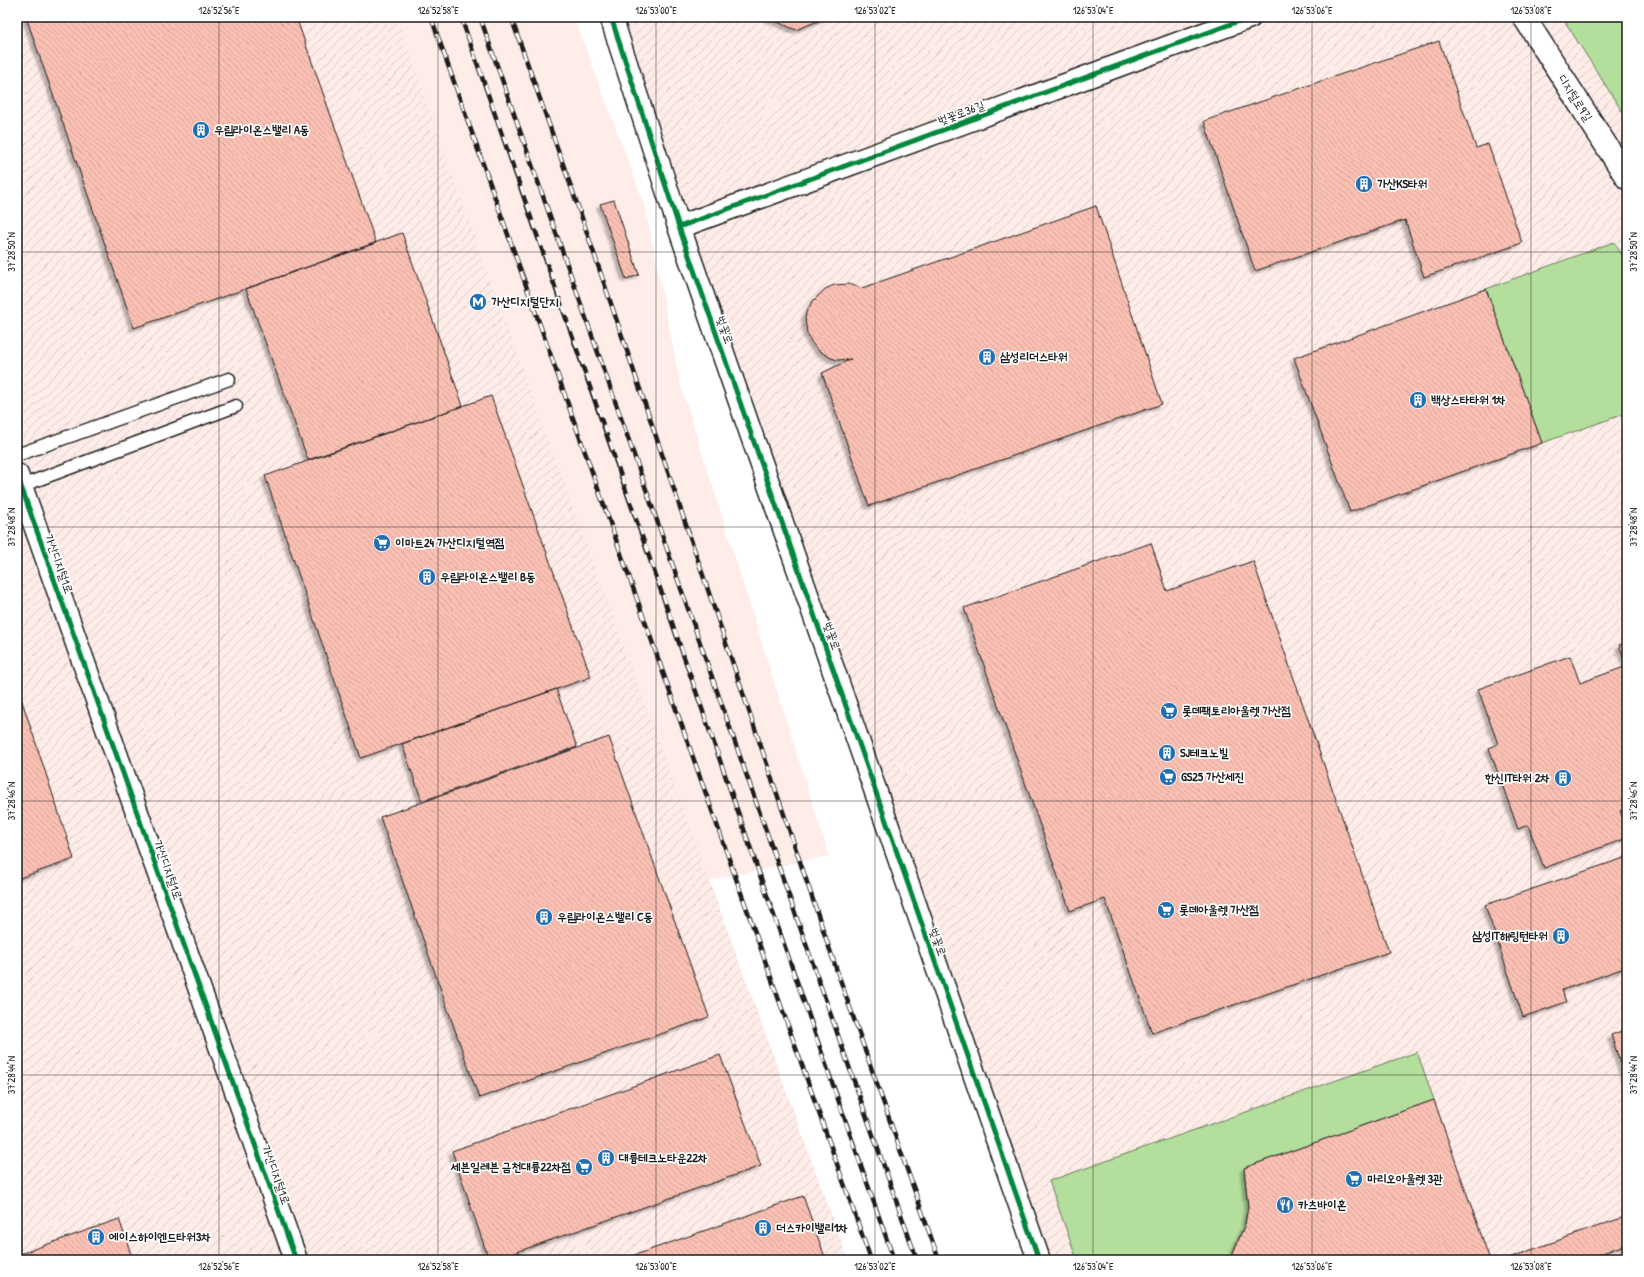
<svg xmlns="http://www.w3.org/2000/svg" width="1644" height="1277" font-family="'Patrick Hand','Poor Story',sans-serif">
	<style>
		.built { fill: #feece8 }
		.industrial { fill: url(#industrial-furrows) }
		.green { fill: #b3de9c; stroke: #687d5c }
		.building { fill: url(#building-back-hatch); stroke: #1c1c1c; filter: url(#shadow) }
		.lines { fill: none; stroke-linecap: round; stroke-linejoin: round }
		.lane-casing { stroke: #1c1c1c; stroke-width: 15 }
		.secondary-casing { stroke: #1c1c1c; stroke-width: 25 }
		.lane { stroke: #fff; stroke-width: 12 }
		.secondary { stroke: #fff; stroke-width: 22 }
		.rail-casing { stroke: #1c1c1c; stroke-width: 4.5 }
		.rail { stroke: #fff; stroke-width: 3; stroke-dasharray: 9; stroke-linecap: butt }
		.cycleway-casing { stroke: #fff; stroke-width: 8 }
		.cycleway { stroke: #00873e; stroke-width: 5 }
		.ticks { fill: none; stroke: #1c1c1c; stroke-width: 1; stroke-opacity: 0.45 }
		.labels { text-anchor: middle; stroke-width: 3.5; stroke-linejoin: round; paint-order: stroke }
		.street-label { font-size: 12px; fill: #1c1c1c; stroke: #fff }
		.poi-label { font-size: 12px; font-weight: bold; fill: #1c1c1c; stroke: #fff; text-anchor: start }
		.neatline { fill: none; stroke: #1c1c1c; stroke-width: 1.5 }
		.ticks-label { font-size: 10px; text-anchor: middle; fill: #1c1c1c }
	</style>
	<defs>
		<pattern id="industrial-furrows" width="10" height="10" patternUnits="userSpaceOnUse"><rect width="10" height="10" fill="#feece8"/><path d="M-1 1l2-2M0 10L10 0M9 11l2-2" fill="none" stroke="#d9cac6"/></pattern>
		<pattern id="building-back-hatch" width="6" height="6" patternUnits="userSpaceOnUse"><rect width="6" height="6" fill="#fac0b3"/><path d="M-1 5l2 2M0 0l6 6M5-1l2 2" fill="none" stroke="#d6a499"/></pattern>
		<filter id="shadow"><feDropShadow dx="-3.5" dy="3.5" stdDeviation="1" flood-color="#0004"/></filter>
	</defs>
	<rect width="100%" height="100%" fill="#fff"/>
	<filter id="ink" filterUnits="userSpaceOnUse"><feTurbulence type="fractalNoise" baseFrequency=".025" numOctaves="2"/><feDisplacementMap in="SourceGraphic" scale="8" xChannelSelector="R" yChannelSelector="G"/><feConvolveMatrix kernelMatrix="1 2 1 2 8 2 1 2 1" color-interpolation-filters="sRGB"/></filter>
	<g filter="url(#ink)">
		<path class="built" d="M364,17H574L645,206L680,383L829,856L691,884Z"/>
		<path class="industrial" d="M17,17H397L483,262L848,1260H17Z
			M620,17H1627V1260H1043L699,257Z"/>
		<path class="green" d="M1562,17H1627V119Z
			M1614,242L1627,263V413L1542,443L1486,289Z
			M1417,1052L1434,1100L1244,1168L1248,1207L1245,1224L1230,1260H1077L1049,1181Z"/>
		<path class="building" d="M26,17H296L376,243L134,328Z
			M766,17H828L796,30Z
			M1439,41L1476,148L1488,144L1522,243L1424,277L1405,220L1255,271L1204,121Z
			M614,200L639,275L626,279L600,204Z
			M1096,206L1162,404L869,506L822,373L851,359L838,360L831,358L818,350L811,342L807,333L805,319L806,313L812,302L825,289L834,285L849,284L862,288Z
			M402,233L463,406L308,460L246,289Z
			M1486,289L1542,443L1350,512L1294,358Z
			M491,396L591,677L361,758L265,476Z
			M1151,543L1167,591L1253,561L1389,952L1152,1033L1105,899L1070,911L964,608Z
			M1627,642V666L1619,645Z
			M1570,656L1580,683L1627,666V808L1620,811L1627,829V838L1544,868L1528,825L1518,829L1489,748L1498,744L1478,689Z
			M17,686L74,859L17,879Z
			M556,689L577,747L422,801L402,744Z
			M609,737L709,1017L479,1098L380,817Z
			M1627,857V967L1562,990L1566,1002L1523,1017L1485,905Z
			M1627,1029V1083L1611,1035Z
			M720,1055L761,1166L494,1260H489L452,1151Z
			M1434,1100L1490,1260H1230L1245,1224L1248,1207L1244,1168Z
			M803,1196L826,1260H621Z
			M1627,1216V1244L1584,1260H1503Z
			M119,1219L133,1260H17V1255Z"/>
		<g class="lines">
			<defs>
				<path id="lane" d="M17,455L229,379
					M21,486L236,406"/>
				<path id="secondary" d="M611,17L679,227L1039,1260
					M1524,17L1627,178
					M679,227L1250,17
					M17,475L296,1260"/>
			</defs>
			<use href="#lane" class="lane-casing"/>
			<use href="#secondary" class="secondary-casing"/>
			<use href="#lane" class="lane"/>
			<use href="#secondary" class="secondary"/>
			<defs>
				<path id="rail" d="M431,17L871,1260
					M461,17C608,430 748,846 894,1260
					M480,17L917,1260
					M511,17L581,215L836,968L939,1260"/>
			</defs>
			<use href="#rail" class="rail-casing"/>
			<use href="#rail" class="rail"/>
			<defs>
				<path id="cycleway" d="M611,17L679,227L1039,1260
					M679,227L1250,17
					M17,475L296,1260"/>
			</defs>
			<use href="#cycleway" class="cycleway-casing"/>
			<use href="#cycleway" class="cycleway"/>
		</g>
	</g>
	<path class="ticks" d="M219,17V1260M438,17V1260M656,17V1260M875,17V1260M1093,17V1260M1312,17V1260M1531,17V1260M17,252H1627M17,527H1627M17,801H1627M17,1075H1627"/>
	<defs>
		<symbol id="building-disc" viewBox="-11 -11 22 22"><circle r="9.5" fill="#1f6fb2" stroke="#fff"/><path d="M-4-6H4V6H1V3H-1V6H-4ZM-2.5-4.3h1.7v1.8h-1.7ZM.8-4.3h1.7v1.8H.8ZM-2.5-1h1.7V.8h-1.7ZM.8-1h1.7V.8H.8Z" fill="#fff"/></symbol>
		<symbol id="metro-disc" viewBox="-11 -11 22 22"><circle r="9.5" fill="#1f6fb2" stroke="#fff"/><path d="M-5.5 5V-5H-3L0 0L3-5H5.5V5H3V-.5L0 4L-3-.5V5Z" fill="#fff"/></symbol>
		<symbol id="supermarket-disc" viewBox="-11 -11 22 22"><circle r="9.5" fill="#1f6fb2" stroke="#fff"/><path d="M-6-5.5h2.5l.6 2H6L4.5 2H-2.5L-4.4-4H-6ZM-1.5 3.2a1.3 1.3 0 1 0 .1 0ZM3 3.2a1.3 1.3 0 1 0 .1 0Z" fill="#fff"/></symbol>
		<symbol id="restaurant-disc" viewBox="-11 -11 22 22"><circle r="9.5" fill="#1f6fb2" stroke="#fff"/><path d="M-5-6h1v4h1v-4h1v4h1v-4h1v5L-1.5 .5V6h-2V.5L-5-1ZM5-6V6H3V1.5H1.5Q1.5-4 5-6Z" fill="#fff"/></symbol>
	</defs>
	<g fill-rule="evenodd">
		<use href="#building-disc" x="191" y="120" width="20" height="20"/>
		<use href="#building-disc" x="1354" y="174" width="20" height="20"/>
		<use href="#metro-disc" x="468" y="292" width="20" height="20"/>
		<use href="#building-disc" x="977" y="347" width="20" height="20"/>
		<use href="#building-disc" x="1408" y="390" width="20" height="20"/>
		<use href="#supermarket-disc" x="372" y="533" width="20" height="20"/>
		<use href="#building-disc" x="417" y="567" width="20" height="20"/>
		<use href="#supermarket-disc" x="1159" y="701" width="20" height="20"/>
		<use href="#building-disc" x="1157" y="743" width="20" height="20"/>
		<use href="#supermarket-disc" x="1158" y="767" width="20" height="20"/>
		<use href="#building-disc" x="1553" y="768" width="20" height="20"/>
		<use href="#supermarket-disc" x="1156" y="900" width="20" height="20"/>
		<use href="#building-disc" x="534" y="907" width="20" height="20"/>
		<use href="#building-disc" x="1551" y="926" width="20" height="20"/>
		<use href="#building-disc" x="596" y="1148" width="20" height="20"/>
		<use href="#supermarket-disc" x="574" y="1157" width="20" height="20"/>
		<use href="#supermarket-disc" x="1344" y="1169" width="20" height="20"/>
		<use href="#restaurant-disc" x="1275" y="1195" width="20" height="20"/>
		<use href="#building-disc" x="753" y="1218" width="20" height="20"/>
		<use href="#building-disc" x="86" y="1227" width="20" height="20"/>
	</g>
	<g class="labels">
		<g class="street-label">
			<text transform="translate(1575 98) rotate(57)" y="4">디지털로9길</text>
			<text transform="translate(961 113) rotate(-20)" y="4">벚꽃로36길</text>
			<text transform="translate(725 330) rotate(71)" y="4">벚꽃로</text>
			<text transform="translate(59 564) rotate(70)" y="4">가산디지털1로</text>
			<text transform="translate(832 636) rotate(71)" y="4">벚꽃로</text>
			<text transform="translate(168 870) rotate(70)" y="4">가산디지털1로</text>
			<text transform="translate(938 942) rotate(71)" y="4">벚꽃로</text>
			<text transform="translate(276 1175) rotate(70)" y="4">가산디지털1로</text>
		</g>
		<g class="poi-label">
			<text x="214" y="134">우림라이온스밸리 A동</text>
			<text x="1377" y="188">가산KS타워</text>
			<text x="491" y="306">가산디지털단지</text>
			<text x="1000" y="361">삼성리더스타워</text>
			<text x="1431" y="404">백상스타타워 1차</text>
			<text x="395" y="547">이마트24 가산디지털역점</text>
			<text x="440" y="581">우림라이온스밸리 B동</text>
			<text x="1182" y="715">롯데팩토리아울렛 가산점</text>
			<text x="1180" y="757">SJ테크노빌</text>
			<text x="1181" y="781">GS25 가산세진</text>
			<text x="1550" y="782" text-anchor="end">한신IT타워 2차</text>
			<text x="1179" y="914">롯데아울렛 가산점</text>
			<text x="557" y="921">우림라이온스밸리 C동</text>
			<text x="1548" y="940" text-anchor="end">삼성IT해링턴타워</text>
			<text x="619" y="1162">대륭테크노타운22차</text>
			<text x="571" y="1171" text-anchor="end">세븐일레븐 금천대륭22차점</text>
			<text x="1367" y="1183">마리오아울렛 3관</text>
			<text x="1298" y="1209">카츠바이혼</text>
			<text x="776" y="1232">더스카이밸리1차</text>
			<text x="109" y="1241">에이스하이엔드타워3차</text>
		</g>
	</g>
	<rect width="1644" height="1277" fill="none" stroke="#fff" stroke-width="44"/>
	<rect x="22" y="22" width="1600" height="1233" class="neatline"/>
	<g class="ticks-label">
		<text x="219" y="14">126°52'56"E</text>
		<text x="438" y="14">126°52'58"E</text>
		<text x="656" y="14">126°53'00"E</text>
		<text x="875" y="14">126°53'02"E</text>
		<text x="1093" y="14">126°53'04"E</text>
		<text x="1312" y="14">126°53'06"E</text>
		<text x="1531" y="14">126°53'08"E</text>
		<text transform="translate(11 252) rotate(-90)" y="4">37°28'50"N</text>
		<text transform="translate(1633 252) rotate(-90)" y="4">37°28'50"N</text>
		<text transform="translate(11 527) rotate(-90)" y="4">37°28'48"N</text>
		<text transform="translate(1633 527) rotate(-90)" y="4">37°28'48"N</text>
		<text transform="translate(11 801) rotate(-90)" y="4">37°28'46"N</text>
		<text transform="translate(1633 801) rotate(-90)" y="4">37°28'46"N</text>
		<text transform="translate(11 1075) rotate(-90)" y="4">37°28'44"N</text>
		<text transform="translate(1633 1075) rotate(-90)" y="4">37°28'44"N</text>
		<text x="219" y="1270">126°52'56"E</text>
		<text x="438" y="1270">126°52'58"E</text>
		<text x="656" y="1270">126°53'00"E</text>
		<text x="875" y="1270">126°53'02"E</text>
		<text x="1093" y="1270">126°53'04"E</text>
		<text x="1312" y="1270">126°53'06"E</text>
		<text x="1531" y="1270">126°53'08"E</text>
	</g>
</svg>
